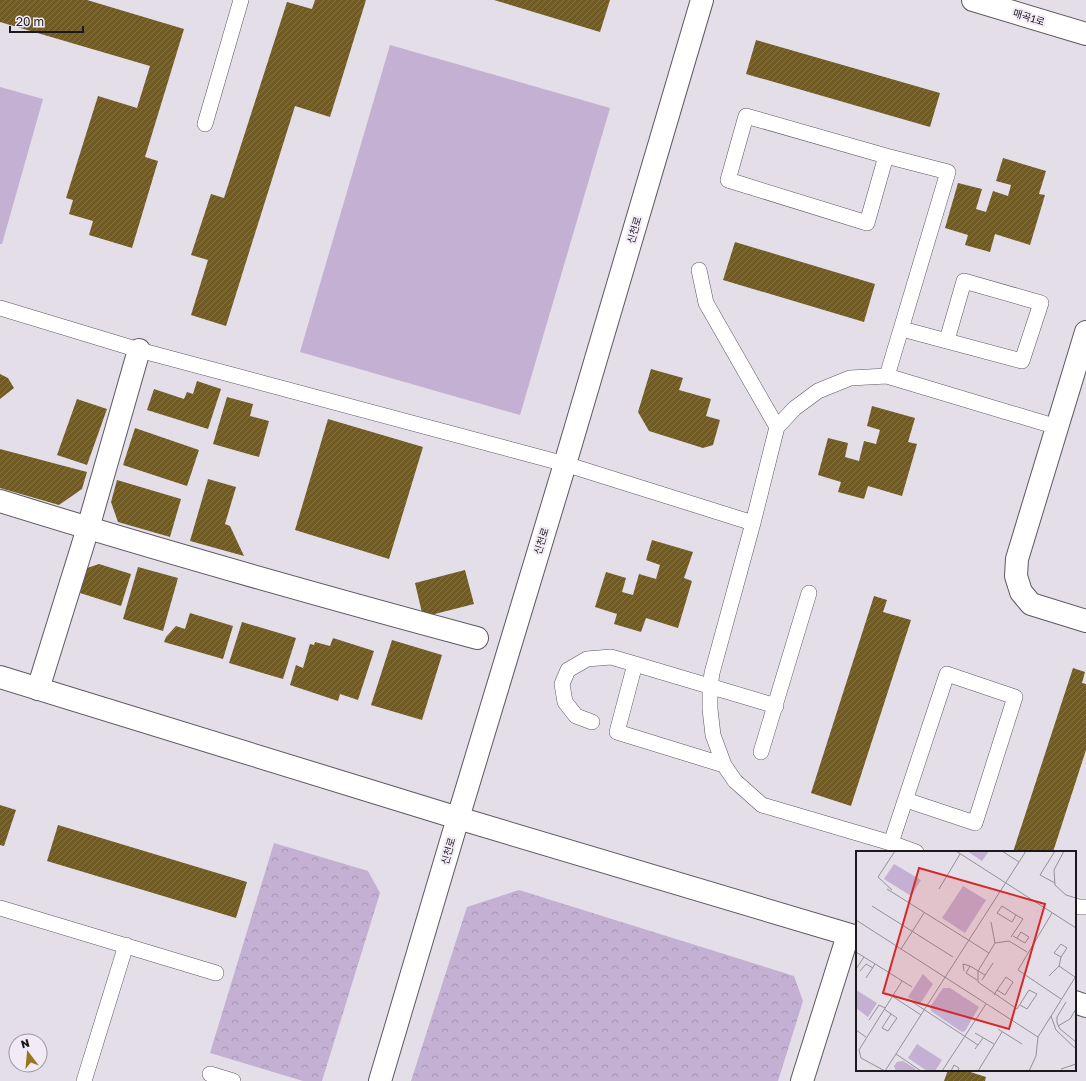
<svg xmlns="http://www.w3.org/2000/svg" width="1086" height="1081" font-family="'Golos Text','Noto Sans KR',sans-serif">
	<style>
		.park { fill: url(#park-crowns) }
		.pitch { fill: #c3b0d2 }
		.building { fill: url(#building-hatch) }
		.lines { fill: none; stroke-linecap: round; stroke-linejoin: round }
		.lane-casing { stroke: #5d5761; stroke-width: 16 }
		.street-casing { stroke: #5d5761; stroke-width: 24 }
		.secondary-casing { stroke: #5d5761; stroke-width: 24 }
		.lane { stroke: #fff; stroke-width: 15 }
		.street { stroke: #fff; stroke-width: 22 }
		.secondary { stroke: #fff; stroke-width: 22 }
		.labels { text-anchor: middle; stroke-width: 4; stroke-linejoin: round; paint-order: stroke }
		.street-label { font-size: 10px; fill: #1c191d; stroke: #f2ebf7 }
		.inset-road { fill: none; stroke: #948f97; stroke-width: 1 }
		.view { fill: #d62828; fill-opacity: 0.15; stroke: #d62828; stroke-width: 2 }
		.inset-edge { fill: none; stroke: #1c191d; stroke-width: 2 }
	</style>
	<defs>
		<pattern id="park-crowns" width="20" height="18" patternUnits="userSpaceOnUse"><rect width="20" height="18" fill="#c3b0d2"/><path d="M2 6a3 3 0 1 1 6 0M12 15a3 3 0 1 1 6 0" fill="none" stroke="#a797b4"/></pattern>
		<pattern id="building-hatch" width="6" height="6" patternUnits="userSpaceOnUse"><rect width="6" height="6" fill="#705b25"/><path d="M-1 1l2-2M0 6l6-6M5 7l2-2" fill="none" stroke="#83734a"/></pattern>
	</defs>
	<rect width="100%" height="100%" fill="#e4dee9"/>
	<path class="park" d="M274,843L368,871L380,893L322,1081H303L210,1053Z
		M519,890L794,976L803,1001L778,1081H411L467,907Z"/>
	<path class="pitch" d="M390,45L610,108L520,415L300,352Z
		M0,87L43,99L2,244H0Z"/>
	<path class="building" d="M0,0H87L184,29L145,157L158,161L132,248L89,235L93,221L69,214L73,200L66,198L98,96L137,108L150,66L0,22Z
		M315,0H366L330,117L295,106L226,326L191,315L208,260L191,255L211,194L224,198L287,2L312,9Z
		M494,0H610L600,32Z
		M756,40L940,93L930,127L746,74Z
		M1003,158L1046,171L1039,194L1045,195L1030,245L995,234L990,252L965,245L968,235L945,228L958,183L982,189L976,209L986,212L993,191L1008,196L1011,185L996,181Z
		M735,242L875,284L864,322L723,280Z
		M651,369L683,378L679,390L711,399L706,416L720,420L713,445L703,448L649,431L638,412Z
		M0,374L8,378L14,388L0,399Z
		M197,381L221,389L208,429L147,410L154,389L184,399L187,392L193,394Z
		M227,397L253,404L250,416L269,421L259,457L213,444Z
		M77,399L107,409L87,465L57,455Z
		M872,406L915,418L908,442L917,444L902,496L868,486L864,499L838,492L841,482L818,475L828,438L848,443L845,457L859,461L864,441L876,444L880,430L867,426Z
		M328,419L423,447L389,559L295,530Z
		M135,428L199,450L187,486L123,465Z
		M0,449L87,472L82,489L59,505L0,488Z
		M208,479L236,487L225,524L230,526L244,556L190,541Z
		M117,480L181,499L170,537L118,522L111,502Z
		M652,540L693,552L684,578L692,581L678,628L646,618L641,632L614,624L617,614L595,607L606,572L626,578L622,592L633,595L639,574L656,579L660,565L646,560Z
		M99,564L131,574L121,606L80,593L87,568Z
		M138,567L178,578L163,631L123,619Z
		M465,570L474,604L423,617L415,583Z
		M874,596L887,600L883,612L911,620L851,806L811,793Z
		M190,613L233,626L223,659L164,642L166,637L176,626L185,629Z
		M242,622L296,638L283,679L229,663Z
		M333,638L374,651L358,700L340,694L338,701L290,685L296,665L303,668L310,644L314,645L315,642L330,646Z
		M392,640L442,655L422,720L371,705Z
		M1073,668L1085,672L1082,683L1086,684V750L1053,852H1013Z
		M0,805L16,810L4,846L0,845Z
		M58,825L247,882L236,918L47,861Z
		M948,1070H964L986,1077L985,1081H944Z"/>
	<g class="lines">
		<defs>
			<path id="lane" d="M746,116L886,156L867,223L728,180Z
				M205,124L241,0
				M886,156L948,172L887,376
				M699,270L706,303L777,427L753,523L712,673L710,687V709L713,735L724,765L735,781L762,805L891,843L916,852
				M0,308L139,350L565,464L753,523
				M902,329L1022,361L1041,303L964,281L947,340
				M777,427L795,408L818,391L850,378L887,376L1057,427
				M592,722L576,716L565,702L562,684L568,670L587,659L611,657L635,664
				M761,752L809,593
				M724,765L617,732L635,664L776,706
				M891,843L947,674L1015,697L975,823L906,800
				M1075,906L1079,907H1086
				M0,908L216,973
				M210,1074L233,1081
				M84,1081L126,945"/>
			<path id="street" d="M1086,332L1017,559L1016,576L1021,592L1031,604L1086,621
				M0,501C158,550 317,595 477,638
				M38,689L88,528L139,350
				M802,1081L848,935"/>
			<path id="secondary" d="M973,0L1086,34
				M0,677L458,818L857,937
				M1075,1002L1086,1006
				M380,1081L458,818L565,464L702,0"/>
		</defs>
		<use href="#lane" class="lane-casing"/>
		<use href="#street" class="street-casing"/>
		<use href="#secondary" class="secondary-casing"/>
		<use href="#lane" class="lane"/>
		<use href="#street" class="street"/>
		<use href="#secondary" class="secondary"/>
	</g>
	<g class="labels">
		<g class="street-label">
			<text transform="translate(1029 17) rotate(17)" y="4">매곡1로</text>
			<text transform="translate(634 230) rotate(-74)" y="4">신천로</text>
			<text transform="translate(541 541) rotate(-73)" y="4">신천로</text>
			<text transform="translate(448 851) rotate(-74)" y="4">신천로</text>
		</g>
	</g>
	<g transform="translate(856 851)">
		<rect width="220" height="220" fill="#e4dee9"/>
		<path d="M47,210L60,218L59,220H40L38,215L41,211Z" fill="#c3b0d2"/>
		<path d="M111,0H133L126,10ZM67,123L77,133L64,153L52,146ZM87,137H94L123,156L109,180L106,181L75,160L74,156ZM0,139L21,152L12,166L0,157Z" fill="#c3b0d2"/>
		<path d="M38,13L65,29L55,45L28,28ZM107,35L130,49L109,82L86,67ZM61,193L86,209L79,220H71L52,207Z" fill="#c3b0d2"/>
		<path class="inset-road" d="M100,0L220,77M146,0L163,11M199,0L184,24L199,32M208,0L198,19L199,34L210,44L220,47M31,38L133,102M83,38L104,3M36,39L22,26L39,0M16,55L97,106M146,55L160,64L156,71L141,62ZM196,62L162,119L205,148M0,69L182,186M135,71L139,92L122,120V131L161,158L173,139L181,143L171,158L164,154M157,85L169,92L173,86L165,81L161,87M155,86L167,68L160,64M139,92L153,90L171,101M45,98L68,62M0,101L56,136M205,106L198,102L205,93L211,97L205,106L203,115L219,126M0,118L8,106M4,120L10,113L17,117M108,120L107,113L114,115M193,125L203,115M10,127L19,113M121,129L110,122L114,115L129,124M126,129L137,112M138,144L141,139L150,126L157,131L149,144L141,139M36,145L65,164M52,148L122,194M210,151L201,166V172L204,178L220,191M28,158L41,167L32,180L26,177L35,163M195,165L200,179L220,198M13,169L23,154L29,157M202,175L214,168L220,158M142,178L166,193M0,179L10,186M119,182L138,193M119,198L127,187M40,203L65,220M205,218L220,213M29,220L170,0M29,220L5,207L3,199L46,130M86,220L130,153M95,220L98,214L103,217L102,220M122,220L146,181M173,220L180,205L182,186L220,125"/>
		<path class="view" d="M63,17L189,53L153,178L27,142Z"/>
		<rect width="220" height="220" class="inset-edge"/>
	</g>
	<g transform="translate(28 1053) rotate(344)"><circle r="19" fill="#f2ebf7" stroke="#9c97a0"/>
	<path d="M0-3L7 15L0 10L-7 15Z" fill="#977720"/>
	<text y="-6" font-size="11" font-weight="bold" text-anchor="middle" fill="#1c191d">N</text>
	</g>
	<path d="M10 26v6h73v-6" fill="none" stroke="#1c191d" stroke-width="2"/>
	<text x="16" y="26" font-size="12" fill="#1c191d" stroke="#f2ebf7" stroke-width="3" paint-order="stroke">20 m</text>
</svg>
